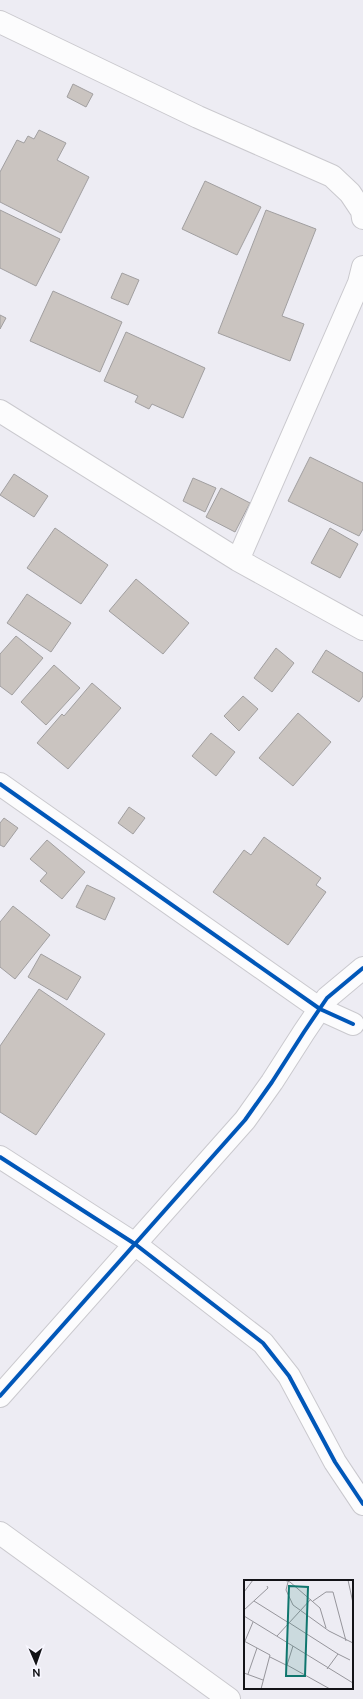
<svg xmlns="http://www.w3.org/2000/svg" width="363" height="1699" font-family="'DM Sans',sans-serif">
	<style>
		.building { fill: #cac4c0; stroke: #a19fa0 }
		.lines { fill: none; stroke-linecap: round; stroke-linejoin: round }
		.minor-casing { stroke: #cac9ce; stroke-width: 24 }
		.minor { stroke: #fcfcfd; stroke-width: 22 }
		.cycleway-casing { stroke: #f8f7ff; stroke-width: 6 }
		.cycleway { stroke: #0057b8; stroke-width: 4 }
		.inset-road { fill: none; stroke: #96959b; stroke-width: 1 }
		.view { fill: #0f766e; fill-opacity: 0.15; stroke: #0f766e; stroke-width: 2 }
		.inset-edge { fill: none; stroke: #131317; stroke-width: 2 }
	</style>
	<rect width="100%" height="100%" fill="#edecf3"/>
	<path class="building" d="M73,84L93,94L86,107L67,97Z
		M39,130L66,143L57,160L89,177L61,233L0,202V172L17,140L24,143L28,136L34,139Z
		M205,181L261,207L237,255L182,229Z
		M0,210L60,239L36,286L0,268Z
		M266,210L316,229L282,316L304,324L290,361L218,333Z
		M122,273L139,280L128,305L111,298Z
		M53,291L122,322L100,372L30,341Z
		M0,315L6,318L0,329Z
		M126,332L205,368L183,418L152,404L149,409L135,402L138,396L104,381Z
		M310,457L363,483V529L359,536L288,501Z
		M14,474L48,496L34,517L0,495Z
		M193,478L216,488L205,512L183,501Z
		M221,488L250,503L235,532L206,517Z
		M55,528L108,565L81,604L27,568Z
		M330,528L358,544L340,578L311,563Z
		M136,579L189,623L163,654L109,611Z
		M27,594L71,623L51,652L7,623Z
		M16,636L43,658L12,695L0,686V654Z
		M276,648L294,663L272,692L254,678Z
		M326,650L363,673V696L359,702L312,672Z
		M54,665L80,688L46,725L21,702Z
		M92,683L121,708L68,769L37,743L62,714L64,716Z
		M243,696L258,709L239,731L224,716Z
		M298,713L331,742L293,786L259,758Z
		M211,733L235,752L216,776L192,756Z
		M129,807L145,818L133,834L118,823Z
		M4,818L18,828L4,847L0,845V823Z
		M264,837L321,878L316,885L326,892L288,945L213,892L244,850L251,855Z
		M47,840L85,872L62,899L40,881L47,873L30,859Z
		M87,885L115,898L105,920L76,907Z
		M13,906L50,935L15,979L0,967V922Z
		M41,954L81,977L67,1000L28,977Z
		M39,989L105,1034L36,1135L0,1112V1046Z"/>
	<g class="lines">
		<defs>
			<path id="minor" d="M0,22L198,117L332,176L350,193L362,211L363,218
				M0,411L238,560L363,629
				M238,560L359,283L363,267
				M0,784L320,1009L353,1024
				M0,1157L135,1244L263,1343L289,1376L335,1462L363,1504
				M0,1396L245,1120L272,1082L304,1032L327,998L363,968
				M0,1533L229,1699"/>
		</defs>
		<use href="#minor" class="minor-casing"/>
		<use href="#minor" class="minor"/>
		<defs>
			<path id="cycleway" d="M0,784L320,1009L353,1024
				M0,1157L135,1244L263,1343L289,1376L335,1462L363,1504
				M0,1396L245,1120L272,1082L304,1032L327,998L363,968"/>
		</defs>
		<use href="#cycleway" class="cycleway-casing"/>
		<use href="#cycleway" class="cycleway"/>
	</g>
	<g transform="translate(244 1580)">
		<rect width="109" height="109" fill="#edecf3"/>
		<path class="inset-road" d="M40,0L46,2L76,28L82,48M104,0L109,23M44,2L42,10L49,25L85,51L109,63M0,12L9,0M10,21L45,43M69,21L82,12H89L102,61M0,30L24,8L23,6M0,36L109,103M44,42L94,74M33,56L67,19M0,61L13,68L4,94M1,61L9,42M49,66L43,85L86,109M13,68L26,75L17,109M26,77L42,85M83,89L94,74L106,80M0,93L19,100"/>
		<path class="view" d="M45,6L64,7L61,96H42Z"/>
		<rect width="109" height="109" class="inset-edge"/>
	</g>
	<g transform="translate(36 1663) rotate(178)" stroke="#f8f7ff" stroke-width="3" paint-order="stroke">
	<path d="M0-3L7 15L0 10L-7 15Z" fill="#131317"/>
	<text y="-6" font-size="11" font-weight="bold" text-anchor="middle" fill="#131317">N</text>
	</g>
</svg>
